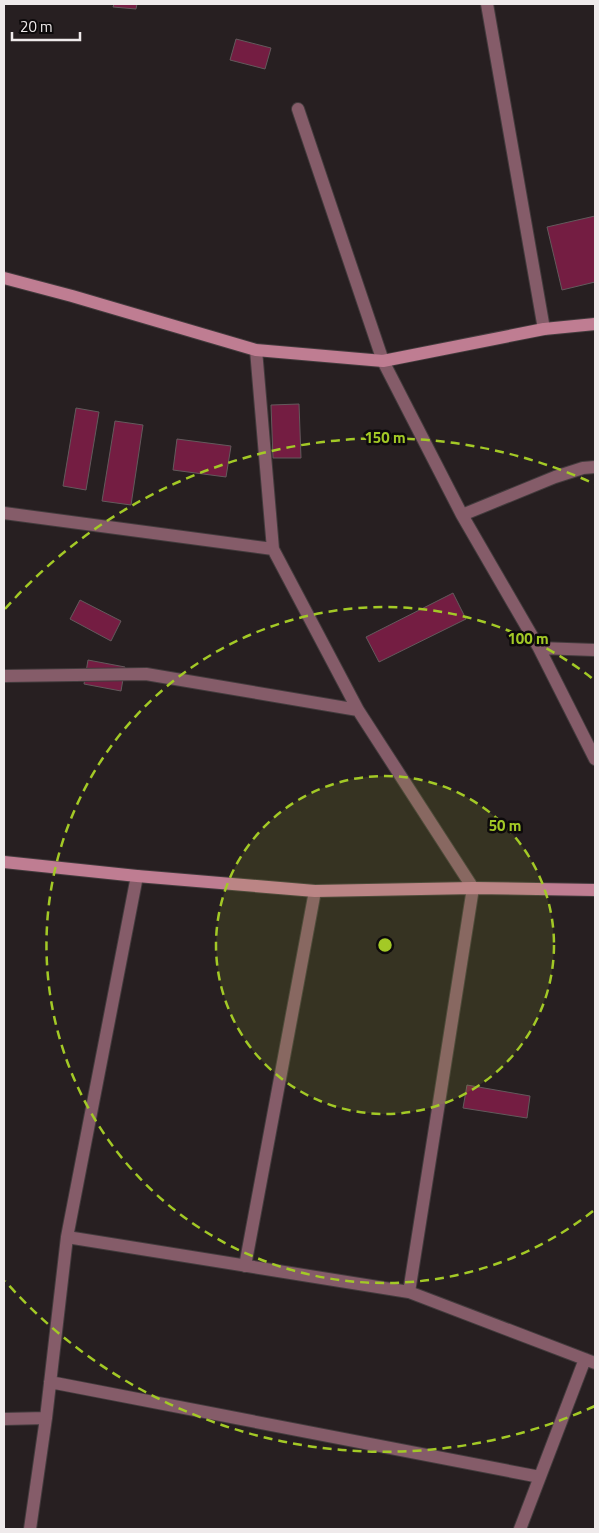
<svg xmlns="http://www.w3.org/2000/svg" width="599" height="1533" font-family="'Titillium Web',sans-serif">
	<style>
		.building { fill: #741d42; stroke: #635a5c }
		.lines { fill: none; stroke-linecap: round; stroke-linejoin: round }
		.street-casing { stroke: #433b3d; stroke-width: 14 }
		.secondary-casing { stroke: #433b3d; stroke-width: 14 }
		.street { stroke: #855c69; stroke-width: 12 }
		.secondary { stroke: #bf7d92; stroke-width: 12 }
		.ring { fill: none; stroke: #a3c926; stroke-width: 2.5; stroke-dasharray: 9 6 }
		.centre { fill: #a3c926; stroke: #0d0a0b; stroke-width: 2.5 }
		.ring-label { font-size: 15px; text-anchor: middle; font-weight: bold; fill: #a3c926; stroke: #0d0a0b; stroke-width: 5; stroke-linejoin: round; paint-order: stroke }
	</style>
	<rect width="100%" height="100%" fill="#271f21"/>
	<path class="building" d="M114,4H137L136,9L113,7Z
		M236,39L271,48L265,69L230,60Z
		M595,216V282L562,290L547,227Z
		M299,404L301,458H273L271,405Z
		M76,408L99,412L86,490L63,486Z
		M115,421L143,425L131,505L102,501Z
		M177,439L231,446L226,477L173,470Z
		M453,593L466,619L379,662L366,637Z
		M80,600L121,621L111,641L70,619Z
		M88,660L125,667L121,691L84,684Z
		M467,1085L530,1096L527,1118L463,1108Z"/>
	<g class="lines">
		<defs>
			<path id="street" d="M487,4L544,329
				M298,109L383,361L462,515L539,648L595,759
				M256,350L273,549L358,710L473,888L409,1292
				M4,513L273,549
				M462,515L555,477L583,468L595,467
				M539,648L595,650
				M4,676L146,674L358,710
				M67,1237L409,1292L595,1363
				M245,1266L315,891
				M50,1382L540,1477
				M4,1419L46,1418
				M30,1529L46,1418L67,1237L137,876
				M520,1529L585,1359"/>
			<path id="secondary" d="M4,278L72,296L256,350L383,361L544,329L595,324
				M4,862L137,876L315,891L473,888L595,890"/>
		</defs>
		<use href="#street" class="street-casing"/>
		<use href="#secondary" class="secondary-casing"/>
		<use href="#street" class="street"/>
		<use href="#secondary" class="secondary"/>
	</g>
	<circle cx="385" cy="945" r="169" fill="#a3c926" fill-opacity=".12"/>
	<g class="ring">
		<circle cx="385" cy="945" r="169"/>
		<path d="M593 1211A338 338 0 1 1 593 679"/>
		<path d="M595 1406A507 507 0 0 1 5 1281M5 609A507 507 0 0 1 595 484"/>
	</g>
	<circle cx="385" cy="945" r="8" class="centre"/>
	<g class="ring-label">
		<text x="385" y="443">150 m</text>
		<text x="528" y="644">100 m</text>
		<text x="505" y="831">50 m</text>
	</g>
	<rect width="599" height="1533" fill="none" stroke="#efeaeb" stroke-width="10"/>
	<path d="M12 32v8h68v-8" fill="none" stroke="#efeaeb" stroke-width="2.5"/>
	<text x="20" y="32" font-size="15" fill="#efeaeb" stroke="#0d0a0b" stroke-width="4" paint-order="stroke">20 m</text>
</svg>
